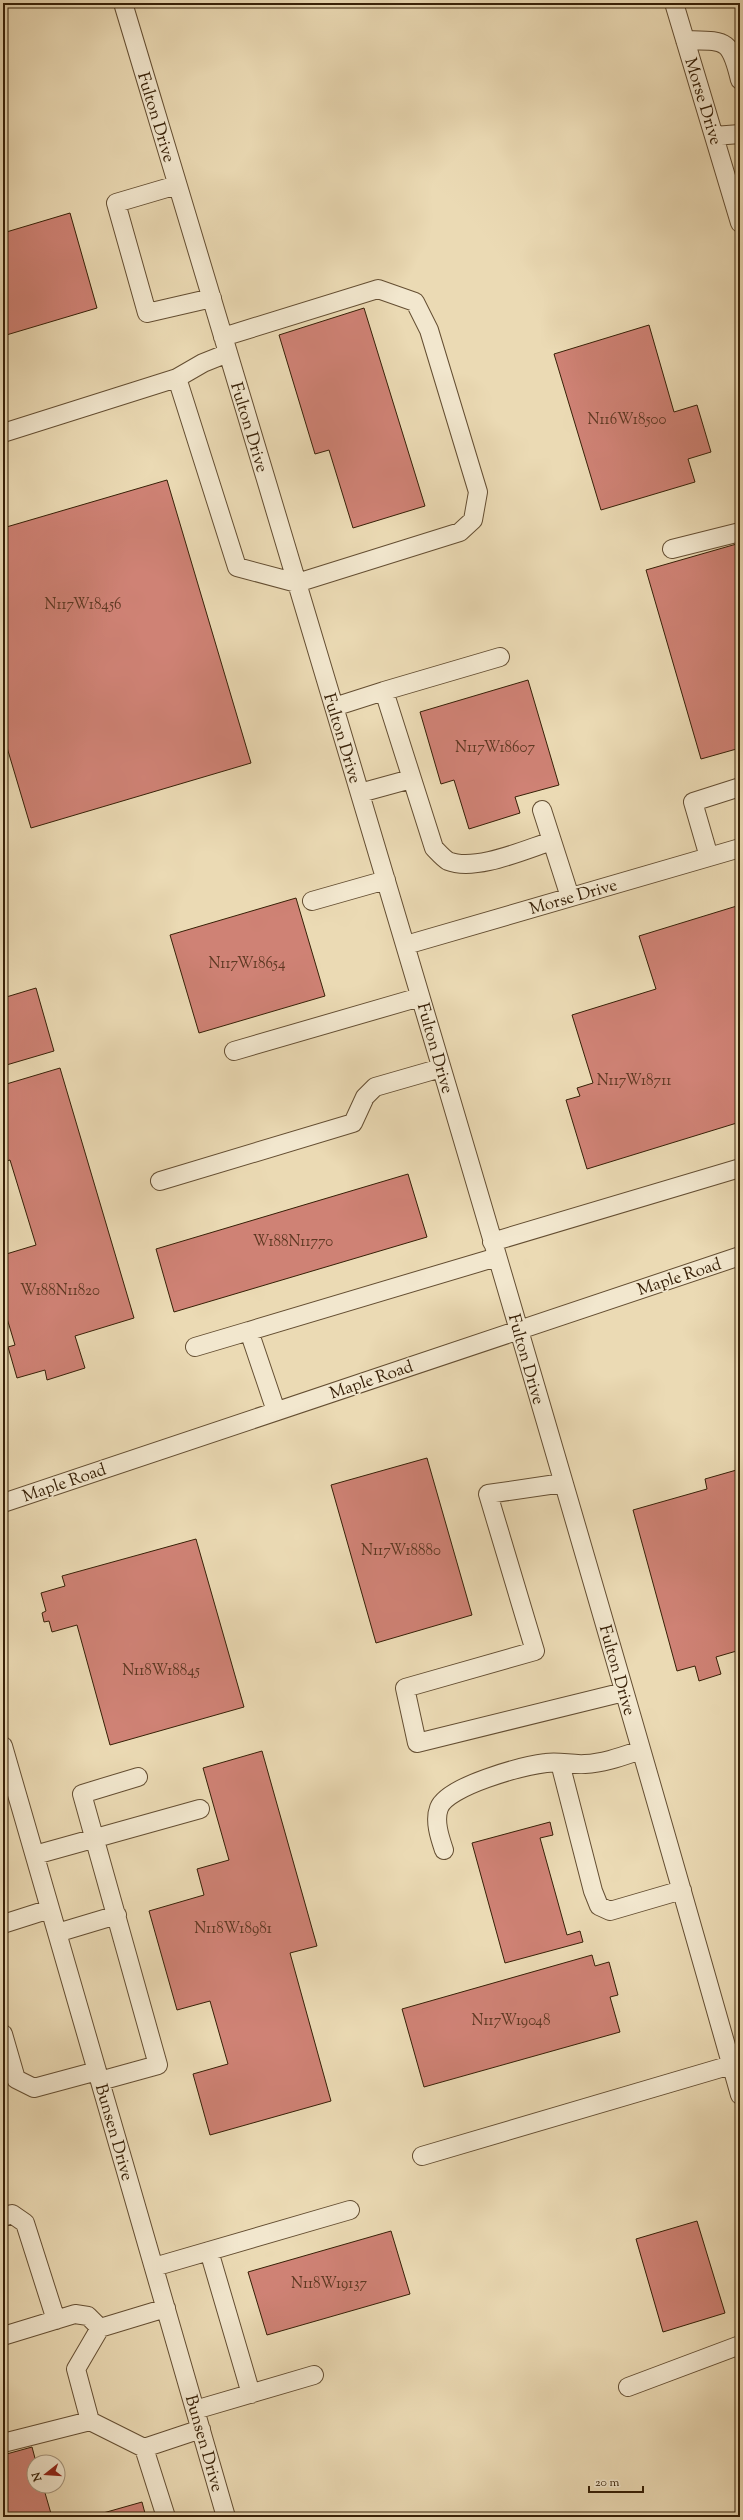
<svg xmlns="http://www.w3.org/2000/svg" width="743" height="2520" font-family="'Sorts Mill Goudy',serif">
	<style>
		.building { fill: #cf8275; stroke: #372007 }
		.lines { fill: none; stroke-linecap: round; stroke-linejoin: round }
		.minor-casing { stroke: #644e32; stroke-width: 20 }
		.minor { stroke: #f2e7ce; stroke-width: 18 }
		.labels { text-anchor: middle; stroke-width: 3; stroke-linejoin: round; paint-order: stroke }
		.number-label { font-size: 15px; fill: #5d3822 }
		.street-label { font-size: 17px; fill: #372007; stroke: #f2e7ce }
	</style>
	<rect width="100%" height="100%" fill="#ebdab4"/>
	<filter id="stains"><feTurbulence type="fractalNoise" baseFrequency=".005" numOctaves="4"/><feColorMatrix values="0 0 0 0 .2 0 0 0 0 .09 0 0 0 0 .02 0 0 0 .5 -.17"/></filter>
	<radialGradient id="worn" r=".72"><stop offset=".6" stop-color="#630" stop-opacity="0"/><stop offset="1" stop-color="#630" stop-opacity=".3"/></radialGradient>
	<path class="building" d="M70,213L97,308L3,336V233Z
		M364,308L425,506L353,528L329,450L315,454L279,335Z
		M649,325L674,412L697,405L711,452L688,459L695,482L601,510L554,354Z
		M167,480L251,763L31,828L3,734V528Z
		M740,543V748L701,759L646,570Z
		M528,680L559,785L515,797L520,813L469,829L454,780L441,784L420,712Z
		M296,898L325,996L199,1033L170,935Z
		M740,905V1122L587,1169L566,1100L580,1096L577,1088L593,1083L572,1015L656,989L639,936Z
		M36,988L54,1051L3,1066V998Z
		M60,1068L134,1318L75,1336L85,1368L47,1380L45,1370L17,1378L8,1347L15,1345L3,1305V1255L36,1245L10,1160L3,1162V1085Z
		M408,1174L427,1237L174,1312L156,1249Z
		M427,1458L472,1615L376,1643L331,1485Z
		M740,1469V1650L716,1657L721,1674L699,1681L695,1666L677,1671L633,1510L707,1489L705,1479Z
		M196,1539L244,1707L110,1745L77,1625L52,1632L49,1621L44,1622L42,1613L46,1611L41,1593L65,1586L62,1576Z
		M262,1751L317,1946L290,1953L331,2101L210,2135L193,2074L228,2064L210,2001L177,2010L149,1911L204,1895L197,1869L229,1860L203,1768Z
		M550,1822L553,1835L540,1838L567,1935L580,1931L583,1942L505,1963L472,1843Z
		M592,1955L595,1966L609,1962L618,1995L610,1997L620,2032L424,2087L402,2009Z
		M697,2221L725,2313L663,2332L636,2239Z
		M391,2231L410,2294L267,2335L248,2272Z
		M32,2447L36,2462H34V2486H43L52,2517H3V2455Z
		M142,2502L146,2517H89Z"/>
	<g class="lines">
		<defs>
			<path id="minor" d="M123,3C332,699 542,1396 740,2095
				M674,3L740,223
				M685,40C726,41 730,38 740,80
				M714,136L740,134
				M177,185L116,203L147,313L212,298
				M223,337L378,289L415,302L429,330L478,492L473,520L460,532L297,583L237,567L177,378L203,363L228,353
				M3,433L177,378
				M672,549L740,532
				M500,657L384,691L434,848C438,852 443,858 448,861C475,872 524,850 552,841
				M334,707L384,691
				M360,793L411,779
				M542,810L570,897
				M709,857L693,802L740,787
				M312,901L386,880
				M406,945L740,848
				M234,1051L420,997
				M160,1181L353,1123L365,1097L375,1087L441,1068
				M492,1242L740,1168
				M195,1347L249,1331
				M276,1411L249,1331L497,1257
				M563,1483L488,1494L535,1651L405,1688L417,1743L624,1692
				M3,1503L740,1256
				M3,1746L226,2517
				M560,1763L593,1891L599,1906L610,1911L682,1890
				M444,1850C440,1838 434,1821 439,1808C447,1786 522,1766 546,1763C559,1761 572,1765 585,1764C605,1763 623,1756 641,1750
				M35,1855L200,1809
				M3,1924L50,1909
				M57,1933L117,1915
				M3,2034L16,2079L34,2088L97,2071
				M100,2081L158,2065L82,1794L138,1777
				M422,2156L731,2065
				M3,2217L12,2214L25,2223L56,2320
				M209,2251L251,2394
				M154,2267L350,2210
				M3,2336L75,2314L88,2316L100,2328
				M628,2387L740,2345
				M195,2410L314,2375
				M3,2443L90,2421
				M144,2448L90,2421L76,2369L100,2328L166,2308
				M166,2517L144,2448L201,2429"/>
		</defs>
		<use href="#minor" class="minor-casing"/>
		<use href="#minor" class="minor"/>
	</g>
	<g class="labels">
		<g class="number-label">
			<text x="627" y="424">N116W18500</text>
			<text x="83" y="609">N117W18456</text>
			<text x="495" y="752">N117W18607</text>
			<text x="247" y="968">N117W18654</text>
			<text x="634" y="1085">N117W18711</text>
			<text x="293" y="1246">W188N11770</text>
			<text x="60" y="1295">W188N11820</text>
			<text x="401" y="1555">N117W18880</text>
			<text x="161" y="1675">N118W18845</text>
			<text x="233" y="1933">N118W18981</text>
			<text x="511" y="2025">N117W19048</text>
			<text x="329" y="2288">N118W19137</text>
		</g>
		<g class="street-label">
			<text transform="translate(704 101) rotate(73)" y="6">Morse Drive</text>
			<text transform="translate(157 117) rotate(73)" y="6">Fulton Drive</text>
			<text transform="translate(250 427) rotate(73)" y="6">Fulton Drive</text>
			<text transform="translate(343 738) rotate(73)" y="6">Fulton Drive</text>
			<text transform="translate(573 896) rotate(-16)" y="6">Morse Drive</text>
			<text transform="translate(436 1048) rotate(74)" y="6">Fulton Drive</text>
			<text transform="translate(679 1276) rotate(-18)" y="6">Maple Road</text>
			<text transform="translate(527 1359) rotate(74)" y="6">Fulton Drive</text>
			<text transform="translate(371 1379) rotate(-19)" y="6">Maple Road</text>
			<text transform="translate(64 1482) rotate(-19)" y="6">Maple Road</text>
			<text transform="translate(618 1670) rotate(74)" y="6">Fulton Drive</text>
			<text transform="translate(115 2132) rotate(74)" y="6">Bunsen Drive</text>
			<text transform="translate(205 2443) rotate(74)" y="6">Bunsen Drive</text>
		</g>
	</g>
	<rect width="743" height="2520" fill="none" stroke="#ebdab4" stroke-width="16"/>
	<rect x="4" y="4" width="735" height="2512" fill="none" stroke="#372007" stroke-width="2"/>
	<rect x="8" y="8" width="727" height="2504" fill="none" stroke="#372007"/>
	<g transform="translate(46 2474) rotate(253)"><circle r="19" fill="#f2e7ce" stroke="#a7977e"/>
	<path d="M0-3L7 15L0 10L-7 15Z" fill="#8f2418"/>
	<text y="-6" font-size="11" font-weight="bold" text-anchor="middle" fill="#372007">N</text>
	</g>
	<path d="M589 2486v6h54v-6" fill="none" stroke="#372007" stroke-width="2"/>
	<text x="595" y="2486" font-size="12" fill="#372007" stroke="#f2e7ce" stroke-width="3" paint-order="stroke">20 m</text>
	<rect width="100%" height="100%" filter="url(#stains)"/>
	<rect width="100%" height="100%" fill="url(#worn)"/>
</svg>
